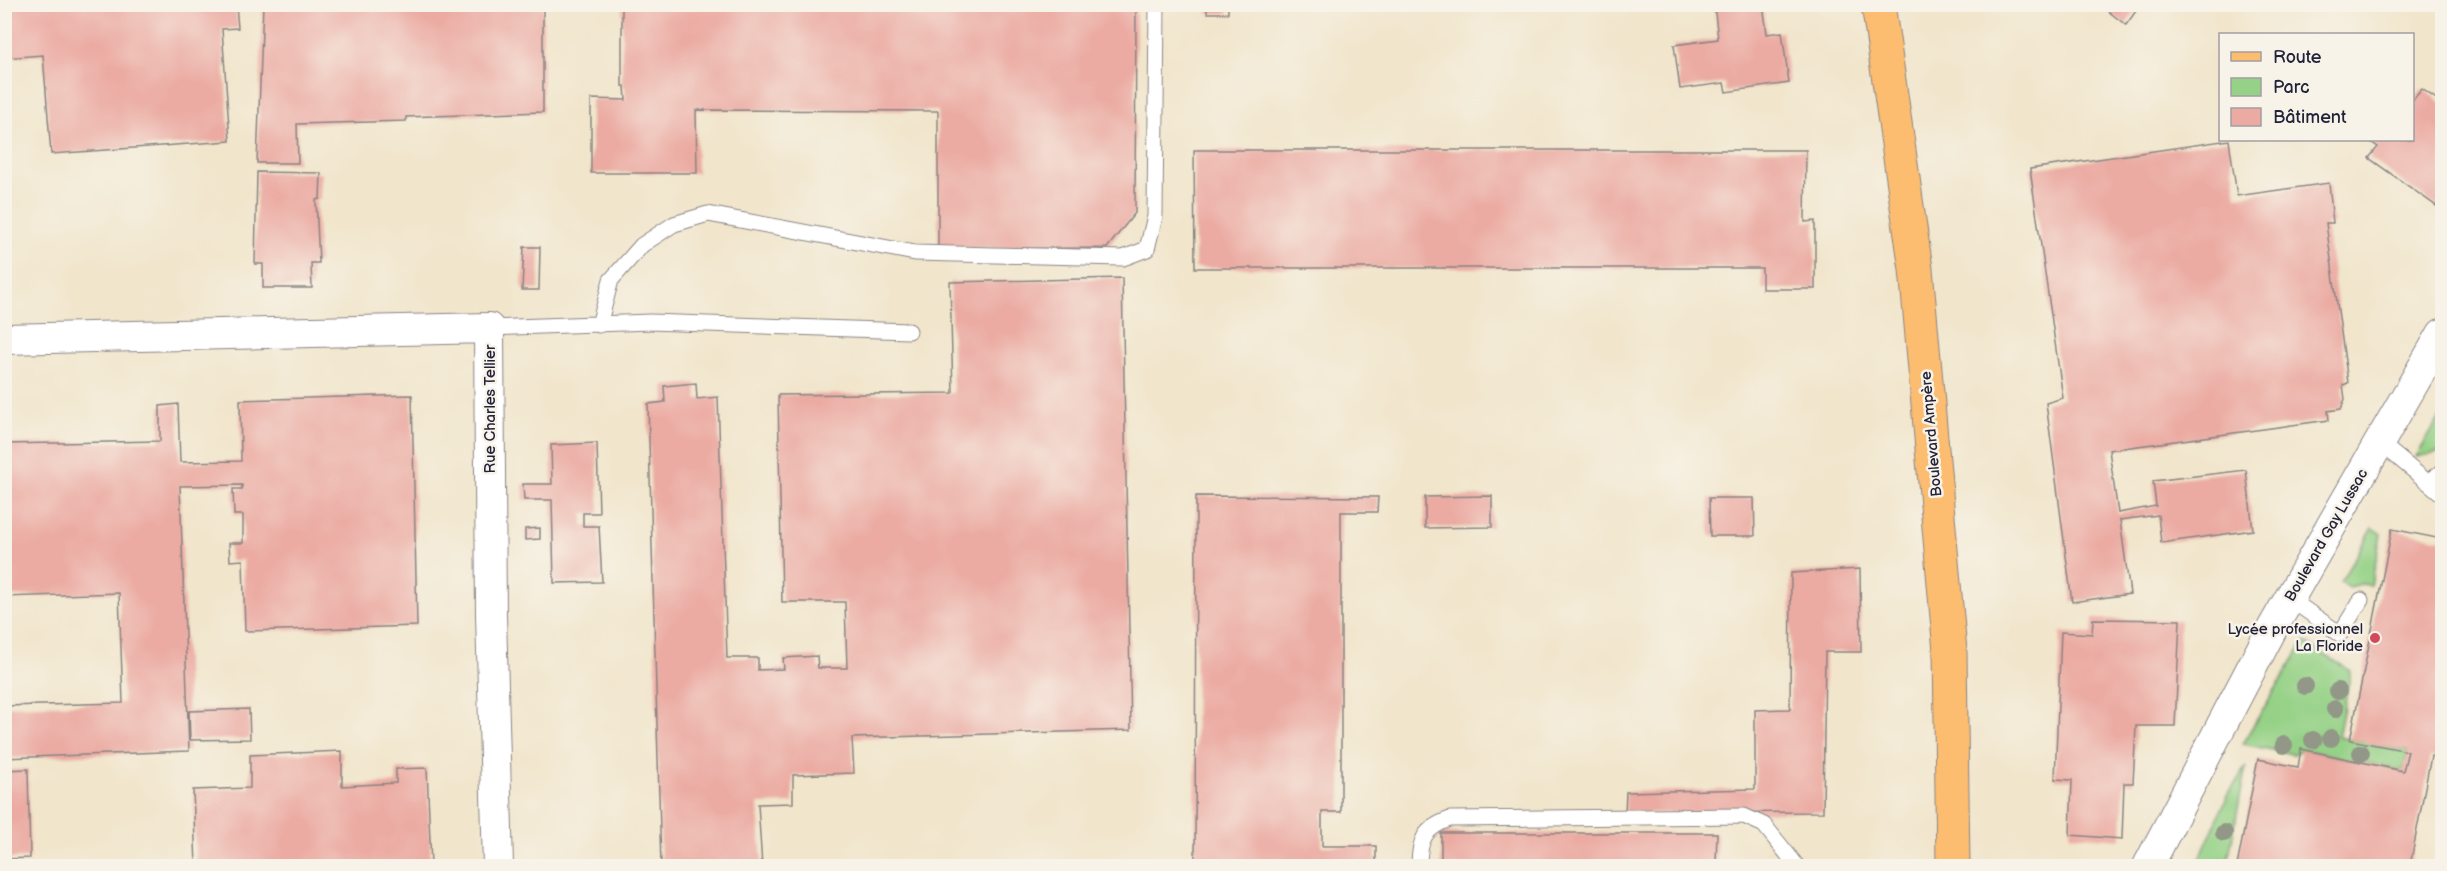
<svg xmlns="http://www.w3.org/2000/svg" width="2447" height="871" font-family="'Balsamiq Sans',sans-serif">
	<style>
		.green { fill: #95d186; stroke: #5c7a60; stroke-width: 1.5 }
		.building { fill: #ebaaa2 }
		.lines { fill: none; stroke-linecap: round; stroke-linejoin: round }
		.lane-casing { stroke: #8a8483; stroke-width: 17 }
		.street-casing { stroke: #8a8483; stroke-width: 32 }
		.primary-casing { stroke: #8a8483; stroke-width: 35 }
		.lane { stroke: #fff; stroke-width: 15 }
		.street { stroke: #fff; stroke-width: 30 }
		.primary { stroke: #fcbd6f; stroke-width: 33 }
		.tree { fill: #929788 }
		.poi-dot { fill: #d1495b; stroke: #f7f3e8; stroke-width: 2 }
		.labels { text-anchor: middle; stroke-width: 5; stroke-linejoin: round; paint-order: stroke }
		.street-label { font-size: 15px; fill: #22223b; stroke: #f7f3e8 }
		.poi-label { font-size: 15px; fill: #22223b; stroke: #f7f3e8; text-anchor: end }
	</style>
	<rect width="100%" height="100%" fill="#f7f3e8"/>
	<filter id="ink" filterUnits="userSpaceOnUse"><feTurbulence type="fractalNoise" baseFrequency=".0167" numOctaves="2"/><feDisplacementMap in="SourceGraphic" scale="12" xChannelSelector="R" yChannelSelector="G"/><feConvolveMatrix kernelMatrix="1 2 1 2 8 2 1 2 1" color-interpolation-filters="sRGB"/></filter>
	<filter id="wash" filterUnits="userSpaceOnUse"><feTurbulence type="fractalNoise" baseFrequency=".008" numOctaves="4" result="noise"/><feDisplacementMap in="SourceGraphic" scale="24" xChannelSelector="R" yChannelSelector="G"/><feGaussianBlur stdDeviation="1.35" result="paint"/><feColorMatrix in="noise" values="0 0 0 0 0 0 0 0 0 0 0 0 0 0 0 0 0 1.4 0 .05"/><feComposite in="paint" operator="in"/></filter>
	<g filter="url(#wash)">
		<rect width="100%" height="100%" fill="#f1e5cb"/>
		<path class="green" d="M2442,414V452L2416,457Z
			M2373,528L2381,534L2371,585L2360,584L2349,587L2340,582Z
			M2304,642L2351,671L2338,737L2408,751L2403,771L2302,749L2293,754L2242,744Z
			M2246,766L2227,866L2198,863L2227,797Z"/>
		<g id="blocks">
			<path class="building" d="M4,4H236L238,28L222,29L230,141L51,154L43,55L4,58Z
				M263,4H543V112L406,117V121L297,124L298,163H257Z
				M622,4H1136L1135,213L1107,248L938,249V111L696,110L697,173H591V99L626,100L625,86H622Z
				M1207,4H1228V13H1207Z
				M1714,4H1763L1767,34L1782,32L1789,83L1726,92L1724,83L1680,89L1674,45L1718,39Z
				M2099,4H2141L2126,25Z
				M2422,89L2442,103V210L2369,158L2378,147L2368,140H2412V101Z
				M2229,140L2237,196L2329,183L2333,223H2326L2348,383L2343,385L2345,399L2341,409L2328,411L2329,420L2109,450L2118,513L2156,506L2153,481L2246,470L2253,530L2161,543L2158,515L2120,520L2130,594L2072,602L2046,403L2063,398L2030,169Z
				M1194,150H1806L1805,222L1815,221V289H1762V268H1195Z
				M257,172L321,173L320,199L316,200L319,263H311L312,288H263V264H255Z
				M524,247H540L539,290H522Z
				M1122,278L1131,730L852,738L854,773L793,775V803L758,804L762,866H661L648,404L665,402L664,386L696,383L697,399L718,397L727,658H758V670L784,669L783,658L817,656L818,668H847L845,602H782L778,395L953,393L950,282Z
				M412,395L417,626L245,631L243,560L230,561L229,543H243V515H234L233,489H242V485L180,486L189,751L4,758V706L123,703L119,593L4,597V444L160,441V406L178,404L180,462L241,461L240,400Z
				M597,443L599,513H583V526H599L602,582L554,583L552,500H524L523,484H552L551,445Z
				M1196,496L1378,497L1377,512H1341V812H1322V846H1376V866H1195Z
				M1492,496V527L1425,528V497Z
				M1709,498H1754L1755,536H1710Z
				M540,528V539L525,540V529Z
				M2392,529L2442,539V758L2431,756L2410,866H2237L2258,759L2298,767L2301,749L2403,771L2408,751L2350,740Z
				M1860,569L1861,652H1825L1823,812L1625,813L1626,792L1755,789V710L1790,709L1791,573Z
				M2093,619L2180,620L2175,726H2136L2133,783H2124L2122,839L2070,835L2072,780L2055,779L2061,632L2092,634Z
				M249,709L250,739L190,740L189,711Z
				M342,751V786L396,783V769L427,768L431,866H196L193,790L250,788V755Z
				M28,769L30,858L4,859V770Z
				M1441,833H1717L1716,863H1745V866H1441Z"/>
		</g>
	</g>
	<g filter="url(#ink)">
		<use href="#blocks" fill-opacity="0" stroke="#8a8483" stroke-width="1.5"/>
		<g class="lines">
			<defs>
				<path id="lane" d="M599,325L611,280L642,245L674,224L708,214L915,253L1123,258L1147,249L1155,216L1157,4
					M489,328L650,322L909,331
					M2379,442L2442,494
					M2428,481L2442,472
					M2290,599L2340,634L2361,600
					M1419,866C1419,840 1424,828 1450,819L1744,816L1764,825L1797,866"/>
				<path id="street" d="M4,339L489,328L491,615L498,866
					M2148,866L2273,627L2442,334"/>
				<path id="primary" d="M1878,4L1916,269L1950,651L1953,866"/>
			</defs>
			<use href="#lane" class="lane-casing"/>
			<use href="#street" class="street-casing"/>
			<use href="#primary" class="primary-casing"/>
			<use href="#lane" class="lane"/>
			<use href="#street" class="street"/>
			<use href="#primary" class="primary"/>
		</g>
		<g class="tree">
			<circle cx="2305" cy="686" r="9"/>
			<circle cx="2338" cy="691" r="9"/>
			<circle cx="2335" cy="709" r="9"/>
			<circle cx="2331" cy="738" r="9"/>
			<circle cx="2313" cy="740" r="9"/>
			<circle cx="2284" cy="745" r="9"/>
			<circle cx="2361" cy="753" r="9"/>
			<circle cx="2224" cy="833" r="9"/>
		</g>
	</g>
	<circle class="poi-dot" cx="2375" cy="638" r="6"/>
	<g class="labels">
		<g class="street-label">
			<text transform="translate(490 409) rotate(-90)" y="5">Rue Charles Tellier</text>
			<text transform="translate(1931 434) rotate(-95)" y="5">Boulevard Ampère</text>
			<text transform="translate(2326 535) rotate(-60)" y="5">Boulevard Gay Lussac</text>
		</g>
		<g class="poi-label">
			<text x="2363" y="634">Lycée professionnel<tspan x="2363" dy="17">La Floride</tspan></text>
		</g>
	</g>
	<rect width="2447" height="871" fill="none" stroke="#f7f3e8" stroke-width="24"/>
	<rect x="2219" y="33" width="195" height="108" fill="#f7f3e8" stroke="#a29fa3" stroke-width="1.5"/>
	<rect x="2231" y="52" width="30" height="9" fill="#fcbd6f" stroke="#a29fa3" stroke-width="1.5"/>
	<text x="2273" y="63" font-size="18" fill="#22223b">Route</text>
	<rect x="2231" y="78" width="30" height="18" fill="#95d186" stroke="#a29fa3" stroke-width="1.5"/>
	<text x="2273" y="93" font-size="18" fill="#22223b">Parc</text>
	<rect x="2231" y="108" width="30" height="18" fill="#ebaaa2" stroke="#a29fa3" stroke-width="1.5"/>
	<text x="2273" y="123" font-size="18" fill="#22223b">Bâtiment</text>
</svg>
